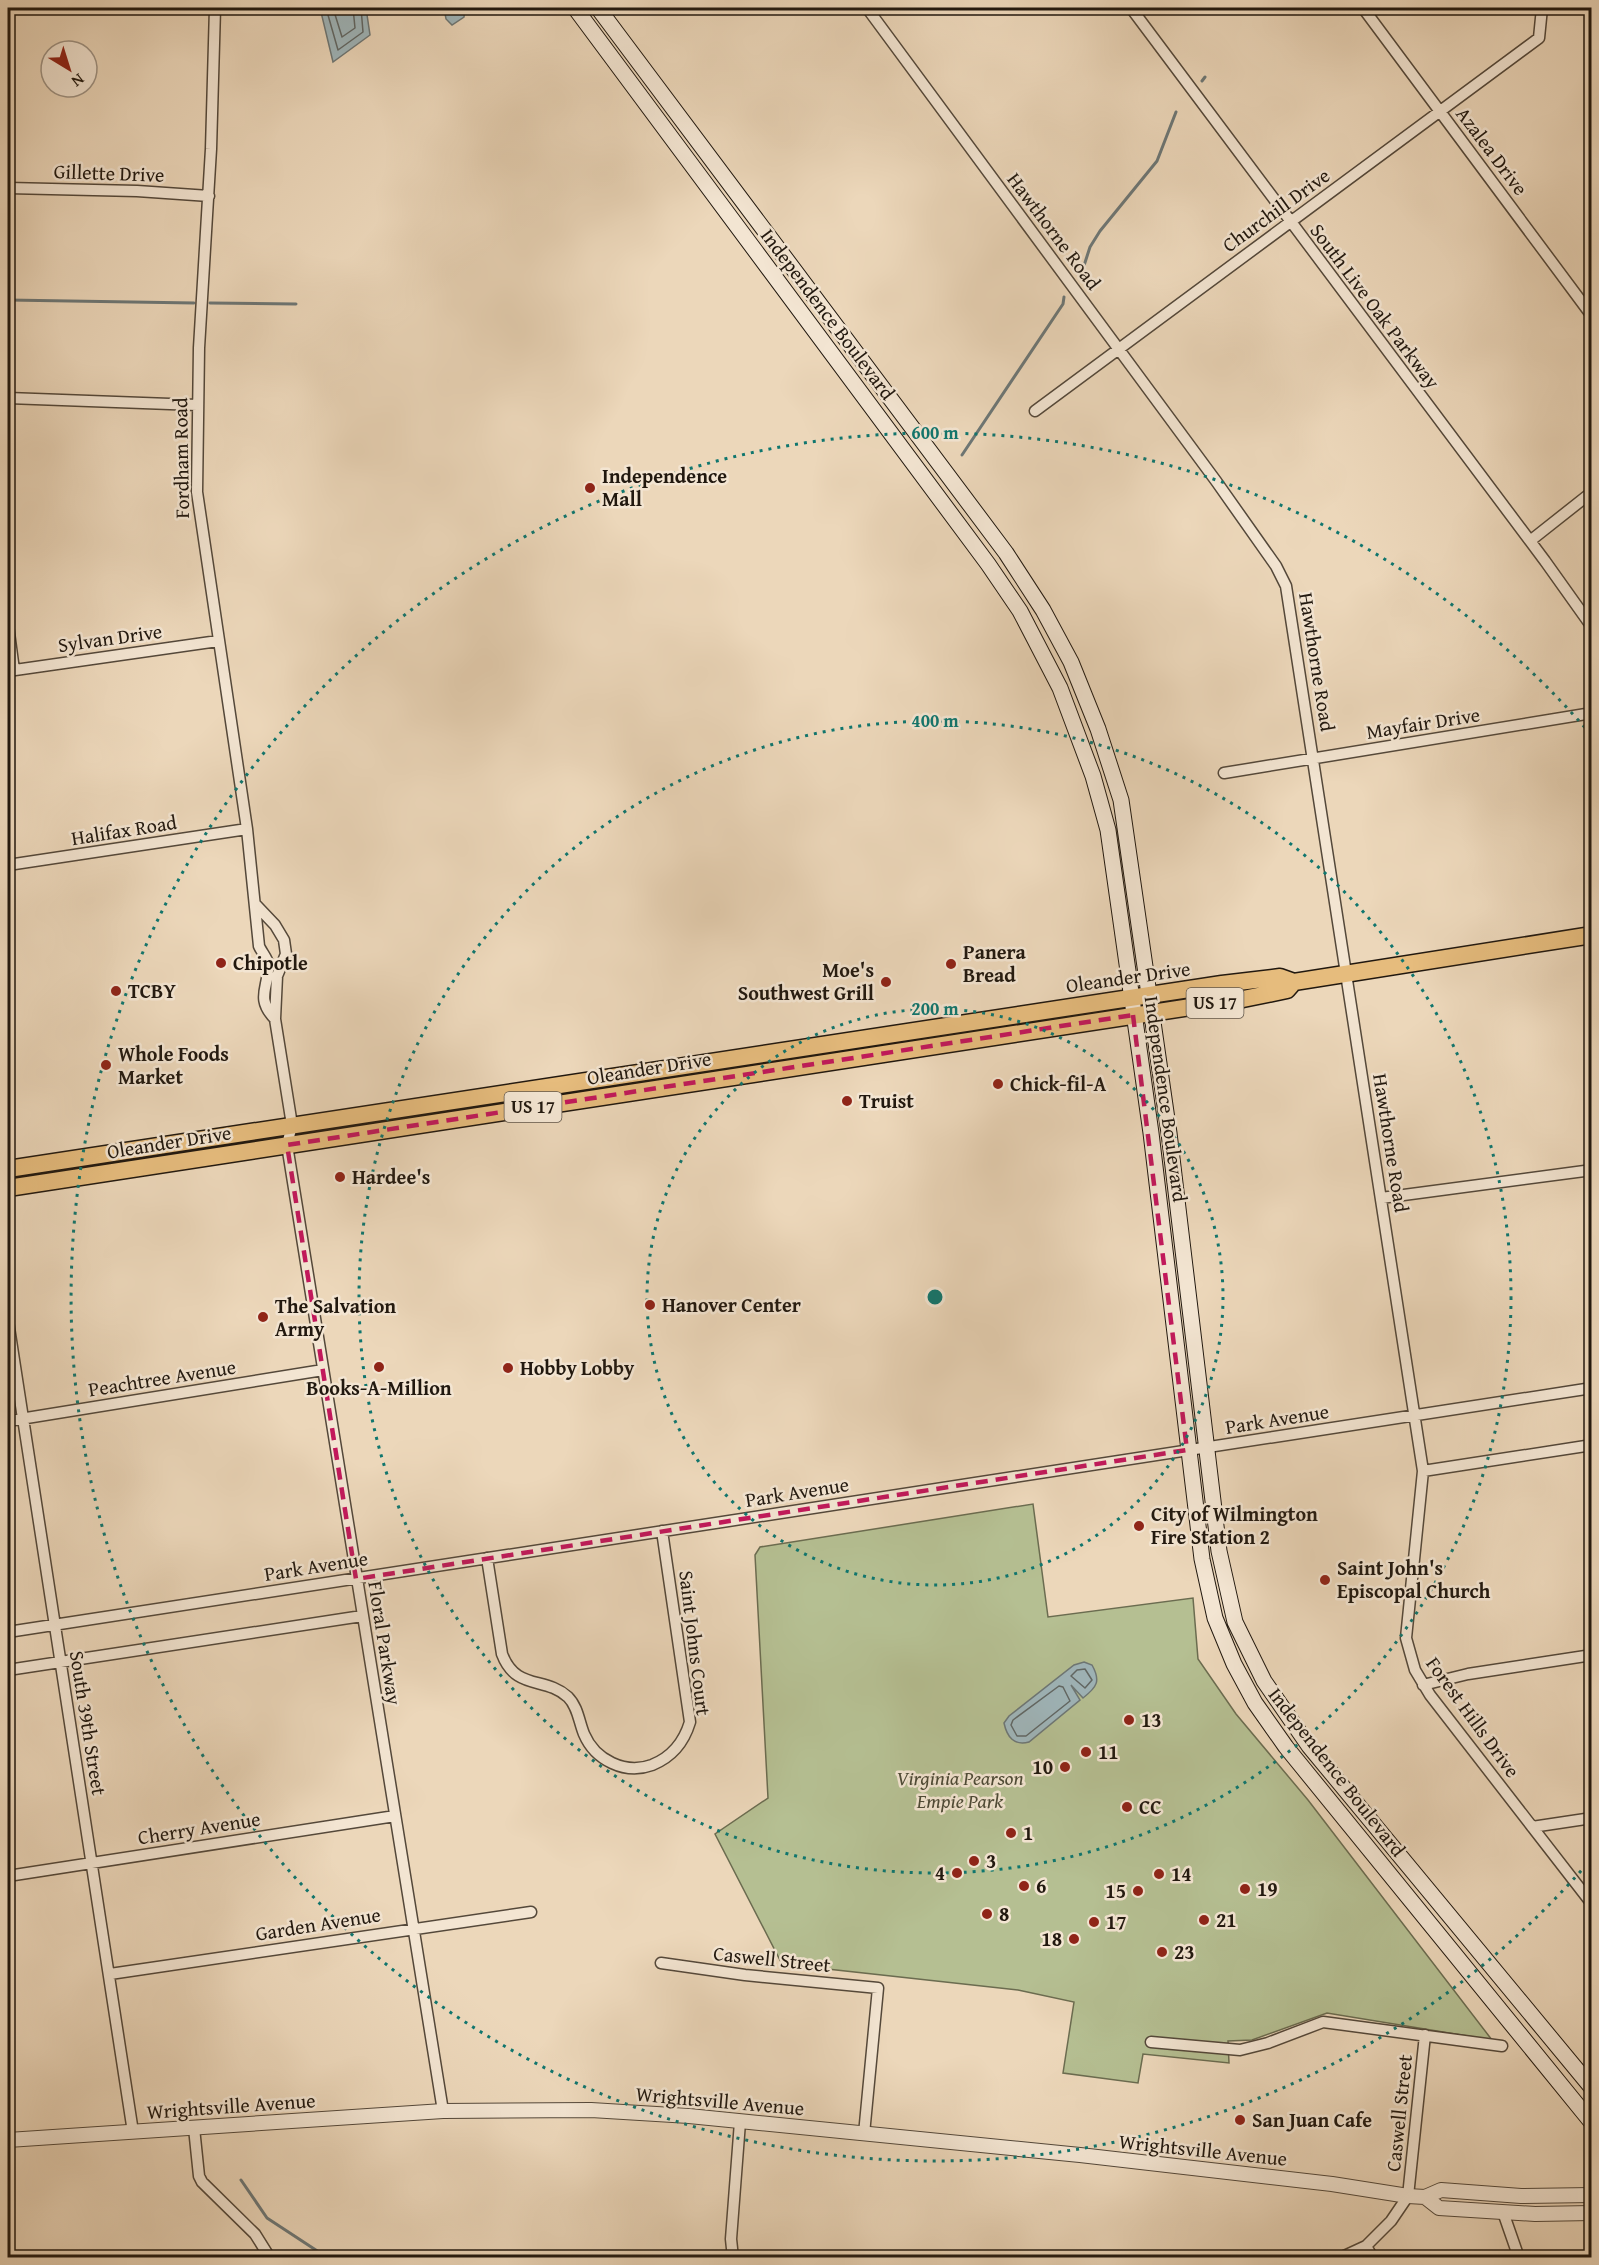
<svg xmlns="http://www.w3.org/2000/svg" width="1599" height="2265" font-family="'Gentium Book Plus',serif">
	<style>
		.green { fill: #b5bf92; stroke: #6b6c50; stroke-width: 1.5 }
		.water { fill: #9fb6bb; stroke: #6d7776; stroke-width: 1.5 }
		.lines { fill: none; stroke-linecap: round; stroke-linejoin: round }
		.shore { stroke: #606765; stroke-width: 1.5 }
		.stream { stroke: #6d7776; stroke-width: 3 }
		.minor-casing { stroke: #54483a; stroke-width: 13 }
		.tertiary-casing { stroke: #54483a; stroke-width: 16 }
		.secondary-casing { stroke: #21180f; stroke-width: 17 }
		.primary-casing { stroke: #21180f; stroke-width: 19 }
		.minor { stroke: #f3e5d2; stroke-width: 10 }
		.tertiary { stroke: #f3e5d2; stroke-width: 14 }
		.secondary { stroke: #f3e5d2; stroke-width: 15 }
		.primary { stroke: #e6bc7d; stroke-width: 16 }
		.marked { fill: none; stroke: #c2185b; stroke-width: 4.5; stroke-dasharray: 12 8; stroke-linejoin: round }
		.ring { fill: none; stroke: #0f766e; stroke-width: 3; stroke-dasharray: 3 6 }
		.poi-dot { fill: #8f2418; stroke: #f3e5d2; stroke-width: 2 }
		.labels { text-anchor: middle; stroke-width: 5; stroke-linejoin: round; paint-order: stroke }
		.shield { fill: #f3e5d2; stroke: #60564a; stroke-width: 1.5 }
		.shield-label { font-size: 18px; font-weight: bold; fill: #21180f }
		.street-label { font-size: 20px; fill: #21180f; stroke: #f3e5d2 }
		.poi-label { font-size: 20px; font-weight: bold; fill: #21180f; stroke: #f3e5d2; text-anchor: start }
		.park-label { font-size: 20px; font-style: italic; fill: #4d4a36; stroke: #f3e5d2 }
		.centre { fill: #0f766e; stroke: #f3e5d2; stroke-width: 3 }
		.ring-label { font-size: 18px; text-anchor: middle; font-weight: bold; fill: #0f766e; stroke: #f3e5d2; stroke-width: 5; stroke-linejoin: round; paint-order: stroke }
	</style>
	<rect width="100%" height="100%" fill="#ecd7ba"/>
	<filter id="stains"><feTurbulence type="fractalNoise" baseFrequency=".00333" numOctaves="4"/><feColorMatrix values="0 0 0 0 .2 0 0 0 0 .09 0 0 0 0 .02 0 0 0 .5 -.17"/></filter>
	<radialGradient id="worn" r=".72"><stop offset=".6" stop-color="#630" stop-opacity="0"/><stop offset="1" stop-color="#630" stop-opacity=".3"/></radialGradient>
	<path class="green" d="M1033,1504L1048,1617L1193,1598L1198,1659L1236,1714L1308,1800L1492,2040L1327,2013L1252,2040L1228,2041L1229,2063L1143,2054L1138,2083L1063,2073L1074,2002L1018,1990L782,1964L715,1834L768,1798L755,1555L760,1547Z"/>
	<path class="water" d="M320,8H366L370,35L333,62Z
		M444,8H465L464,17L452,25L446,19Z
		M1084,1662L1092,1665C1101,1681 1097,1687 1083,1698L1071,1685L1080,1700L1029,1742C1014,1746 1007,1737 1004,1723L1009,1716L1074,1665Z"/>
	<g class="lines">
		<path class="shore" d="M326,8L338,50L363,32L361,8
			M333,8L342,37L355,28L353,8
			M1085,1669L1092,1680L1085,1688L1071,1676L1077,1670Z
			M1059,1686L1063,1687L1070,1701L1026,1736H1017L1011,1725L1013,1720Z"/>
		<path class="stream" d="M1202,81L1205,77
			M1080,278L1090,247L1100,231L1157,161L1176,112
			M8,300L194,303
			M210,303L296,304
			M962,455L1063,304L1064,297
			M241,2180L267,2218L328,2258"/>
		<defs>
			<path id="minor" d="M215,8L211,149L199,348L197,492L247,829L259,946C261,951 267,958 268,963C270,987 254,997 275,1019
				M867,8L1216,481L1276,566L1286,586L1423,1471L1406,1638L1415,1670L1430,1695L1592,1904
				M1131,8L1545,561L1592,627
				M1363,8L1592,316
				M8,188L137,191L209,196
				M8,398L197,405
				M1035,411L1539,38L1542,8
				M1530,541L1592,492
				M8,625L14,670
				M8,671L218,641
				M1224,773L1592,713
				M8,865L247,829
				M256,905L275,925L284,940L286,954L277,976L275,1019L292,1125L287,1145L443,2111
				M1381,1198L1592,1170
				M8,1321L133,2132
				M8,1421L323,1370
				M1423,1471L1592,1445
				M487,1558L502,1654C516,1691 545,1676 568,1697C578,1707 579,1722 584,1734C595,1760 625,1775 652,1765C672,1757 684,1742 690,1722L662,1531
				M8,1632L1592,1388
				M8,1670L362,1616
				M1423,1685L1468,1674L1592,1655
				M1532,1827L1592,1818
				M8,1876L395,1816
				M661,1963L745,1975L878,1988L864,2134
				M110,1974L531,1912
				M1151,2042L1240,2050L1268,2043L1323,2022L1502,2046
				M194,2128L199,2176L202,2182L255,2234L270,2258
				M1503,2212L1519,2258
				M1366,2246L1373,2258
				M733,2258L731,2239L740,2122
				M1340,2258L1366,2246L1391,2221L1408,2196L1425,2035"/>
			<path id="tertiary" d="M8,2140L443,2111L591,2110L689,2116L1080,2155L1332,2184L1408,2196L1425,2197L1441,2190L1521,2196L1592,2195
				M1425,2197L1439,2208L1535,2214L1592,2213"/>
			<path id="secondary" d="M575,8L988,564L1020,611L1060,688L1093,776L1108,830L1151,1133L1202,1559L1215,1618L1234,1664L1255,1703L1286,1747L1592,2123
				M598,8L1006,553L1043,610L1071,662L1098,729L1121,800L1169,1133L1219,1551L1235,1622L1264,1681L1309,1746L1592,2088"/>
			<path id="primary" d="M8,1169L1222,984L1280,977L1294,982L1592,935
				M8,1188L1243,999L1287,990L1294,982"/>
		</defs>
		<use href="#minor" class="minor-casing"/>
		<use href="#tertiary" class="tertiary-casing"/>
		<use href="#secondary" class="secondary-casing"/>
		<use href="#primary" class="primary-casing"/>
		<use href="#minor" class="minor"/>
		<use href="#tertiary" class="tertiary"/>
		<use href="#secondary" class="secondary"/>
		<use href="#primary" class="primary"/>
	</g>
	<path class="marked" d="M1133,1015L1187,1450L356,1579L287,1145Z"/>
	<g class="ring">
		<circle cx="935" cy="1297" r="288"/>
		<circle cx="935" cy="1297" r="576"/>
		<path d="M1587 1864A864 864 0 1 1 1587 730"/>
	</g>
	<g class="poi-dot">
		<circle cx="590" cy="488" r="6"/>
		<circle cx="221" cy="963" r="6"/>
		<circle cx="951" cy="964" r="6"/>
		<circle cx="886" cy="982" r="6"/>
		<circle cx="116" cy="991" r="6"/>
		<circle cx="106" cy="1065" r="6"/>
		<circle cx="998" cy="1084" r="6"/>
		<circle cx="847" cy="1101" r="6"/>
		<circle cx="340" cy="1177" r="6"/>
		<circle cx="650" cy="1305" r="6"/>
		<circle cx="263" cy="1317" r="6"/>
		<circle cx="379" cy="1367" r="6"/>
		<circle cx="508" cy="1368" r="6"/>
		<circle cx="1139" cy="1526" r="6"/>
		<circle cx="1325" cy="1580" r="6"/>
		<circle cx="1129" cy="1720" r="6"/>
		<circle cx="1086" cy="1752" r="6"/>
		<circle cx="1065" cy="1767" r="6"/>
		<circle cx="1127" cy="1807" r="6"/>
		<circle cx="1011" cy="1833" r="6"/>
		<circle cx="974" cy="1861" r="6"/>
		<circle cx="957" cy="1873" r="6"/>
		<circle cx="1159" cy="1874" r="6"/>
		<circle cx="1024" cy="1886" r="6"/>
		<circle cx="1245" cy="1889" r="6"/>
		<circle cx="1138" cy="1891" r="6"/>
		<circle cx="987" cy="1914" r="6"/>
		<circle cx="1204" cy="1920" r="6"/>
		<circle cx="1094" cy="1922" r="6"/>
		<circle cx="1074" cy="1939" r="6"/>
		<circle cx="1162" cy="1952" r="6"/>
		<circle cx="1240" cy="2120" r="6"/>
	</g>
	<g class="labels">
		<g class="shield">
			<rect x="1186.5" y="988" width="57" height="30" rx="4.5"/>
			<rect x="504.5" y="1092" width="57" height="30" rx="4.5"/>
		</g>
		<g class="shield-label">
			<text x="1215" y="1009">US 17</text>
			<text x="533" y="1113">US 17</text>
		</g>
		<g class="street-label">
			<text transform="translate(1492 151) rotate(53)" y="7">Azalea Drive</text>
			<text transform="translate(109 173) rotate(2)" y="7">Gillette Drive</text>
			<text transform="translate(1276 210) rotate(-36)" y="7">Churchill Drive</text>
			<text transform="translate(1054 231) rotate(53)" y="7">Hawthorne Road</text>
			<text transform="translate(1375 306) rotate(53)" y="7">South Live Oak Parkway</text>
			<text transform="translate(828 314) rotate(53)" y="7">Independence Boulevard</text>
			<text transform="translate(181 458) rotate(-91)" y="7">Fordham Road</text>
			<text transform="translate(110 638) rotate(-8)" y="7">Sylvan Drive</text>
			<text transform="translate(1317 662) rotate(81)" y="7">Hawthorne Road</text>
			<text transform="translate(1423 723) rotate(-9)" y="7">Mayfair Drive</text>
			<text transform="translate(124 830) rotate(-9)" y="7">Halifax Road</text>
			<text transform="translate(1128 977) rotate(-8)" y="7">Oleander Drive</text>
			<text transform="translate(649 1068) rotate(-9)" y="7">Oleander Drive</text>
			<text transform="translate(1166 1099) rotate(82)" y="7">Independence Boulevard</text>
			<text transform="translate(169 1142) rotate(-9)" y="7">Oleander Drive</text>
			<text transform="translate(1391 1143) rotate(81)" y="7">Hawthorne Road</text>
			<text transform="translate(162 1378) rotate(-9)" y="7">Peachtree Avenue</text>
			<text transform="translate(1277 1419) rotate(-9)" y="7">Park Avenue</text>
			<text transform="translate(797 1492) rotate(-9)" y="7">Park Avenue</text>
			<text transform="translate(316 1566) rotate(-9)" y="7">Park Avenue</text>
			<text transform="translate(385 1643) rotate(81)" y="7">Floral Parkway</text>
			<text transform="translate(695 1643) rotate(83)" y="7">Saint Johns Court</text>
			<text transform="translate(1473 1717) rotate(54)" y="7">Forest Hills Drive</text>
			<text transform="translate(88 1723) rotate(81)" y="7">South 39th Street</text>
			<text transform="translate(1337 1772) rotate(52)" y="7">Independence Boulevard</text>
			<text transform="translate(199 1828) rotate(-9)" y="7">Cherry Avenue</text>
			<text transform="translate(318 1924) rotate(-9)" y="7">Garden Avenue</text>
			<text transform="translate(772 1959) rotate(6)" y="7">Caswell Street</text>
			<text transform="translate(720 2101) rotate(5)" y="7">Wrightsville Avenue</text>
			<text transform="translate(231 2106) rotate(-4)" y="7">Wrightsville Avenue</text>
			<text transform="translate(1399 2113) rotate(-84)" y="7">Caswell Street</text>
			<text transform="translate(1203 2150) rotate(6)" y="7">Wrightsville Avenue</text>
		</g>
		<g class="poi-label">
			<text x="602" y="483">Independence<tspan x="602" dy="23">Mall</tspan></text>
			<text x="963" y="959">Panera<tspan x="963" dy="23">Bread</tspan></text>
			<text x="233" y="970">Chipotle</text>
			<text x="874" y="977" text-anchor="end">Moe's<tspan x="874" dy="23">Southwest Grill</tspan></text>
			<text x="128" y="998">TCBY</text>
			<text x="118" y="1061">Whole Foods<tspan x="118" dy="23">Market</tspan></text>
			<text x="1010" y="1091">Chick-fil-A</text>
			<text x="859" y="1108">Truist</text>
			<text x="352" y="1184">Hardee's</text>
			<text x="662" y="1312">Hanover Center</text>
			<text x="275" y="1313">The Salvation<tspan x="275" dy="23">Army</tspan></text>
			<text x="520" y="1375">Hobby Lobby</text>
			<text x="379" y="1395" text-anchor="middle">Books-A-Million</text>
			<text x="1151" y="1521">City of Wilmington<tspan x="1151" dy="23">Fire Station 2</tspan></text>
			<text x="1337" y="1575">Saint John's<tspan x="1337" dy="23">Episcopal Church</tspan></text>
			<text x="1141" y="1727">13</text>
			<text x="1098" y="1759">11</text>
			<text x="1053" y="1774" text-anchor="end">10</text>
			<text x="1139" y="1814">CC</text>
			<text x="1023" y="1840">1</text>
			<text x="986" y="1868">3</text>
			<text x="945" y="1880" text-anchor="end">4</text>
			<text x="1171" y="1881">14</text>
			<text x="1036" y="1893">6</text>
			<text x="1257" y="1896">19</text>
			<text x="1126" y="1898" text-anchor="end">15</text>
			<text x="999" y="1921">8</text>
			<text x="1216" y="1927">21</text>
			<text x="1106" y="1929">17</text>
			<text x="1062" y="1946" text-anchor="end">18</text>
			<text x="1174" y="1959">23</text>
			<text x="1252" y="2127">San Juan Cafe</text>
		</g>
		<g class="park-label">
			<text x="960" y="1785">Virginia Pearson<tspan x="960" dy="23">Empie Park</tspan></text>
		</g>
	</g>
	<circle cx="935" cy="1297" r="9" class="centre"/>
	<g class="ring-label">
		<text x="935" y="439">600 m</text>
		<text x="935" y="727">400 m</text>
		<text x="935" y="1015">200 m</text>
	</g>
	<rect width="1599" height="2265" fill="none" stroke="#ecd7ba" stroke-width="30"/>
	<rect x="9" y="9" width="1581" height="2247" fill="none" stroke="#21180f" stroke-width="3"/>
	<rect x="15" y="15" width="1569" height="2235" fill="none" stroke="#21180f" stroke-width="1.5"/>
	<g transform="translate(69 69) rotate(142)"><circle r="28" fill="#f3e5d2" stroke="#9f9384" stroke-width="1.5"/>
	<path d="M0-4.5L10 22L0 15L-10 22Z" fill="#8f2418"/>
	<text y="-9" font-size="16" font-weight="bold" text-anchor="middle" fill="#21180f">N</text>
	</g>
	<rect width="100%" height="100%" filter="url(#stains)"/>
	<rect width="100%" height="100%" fill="url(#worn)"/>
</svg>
